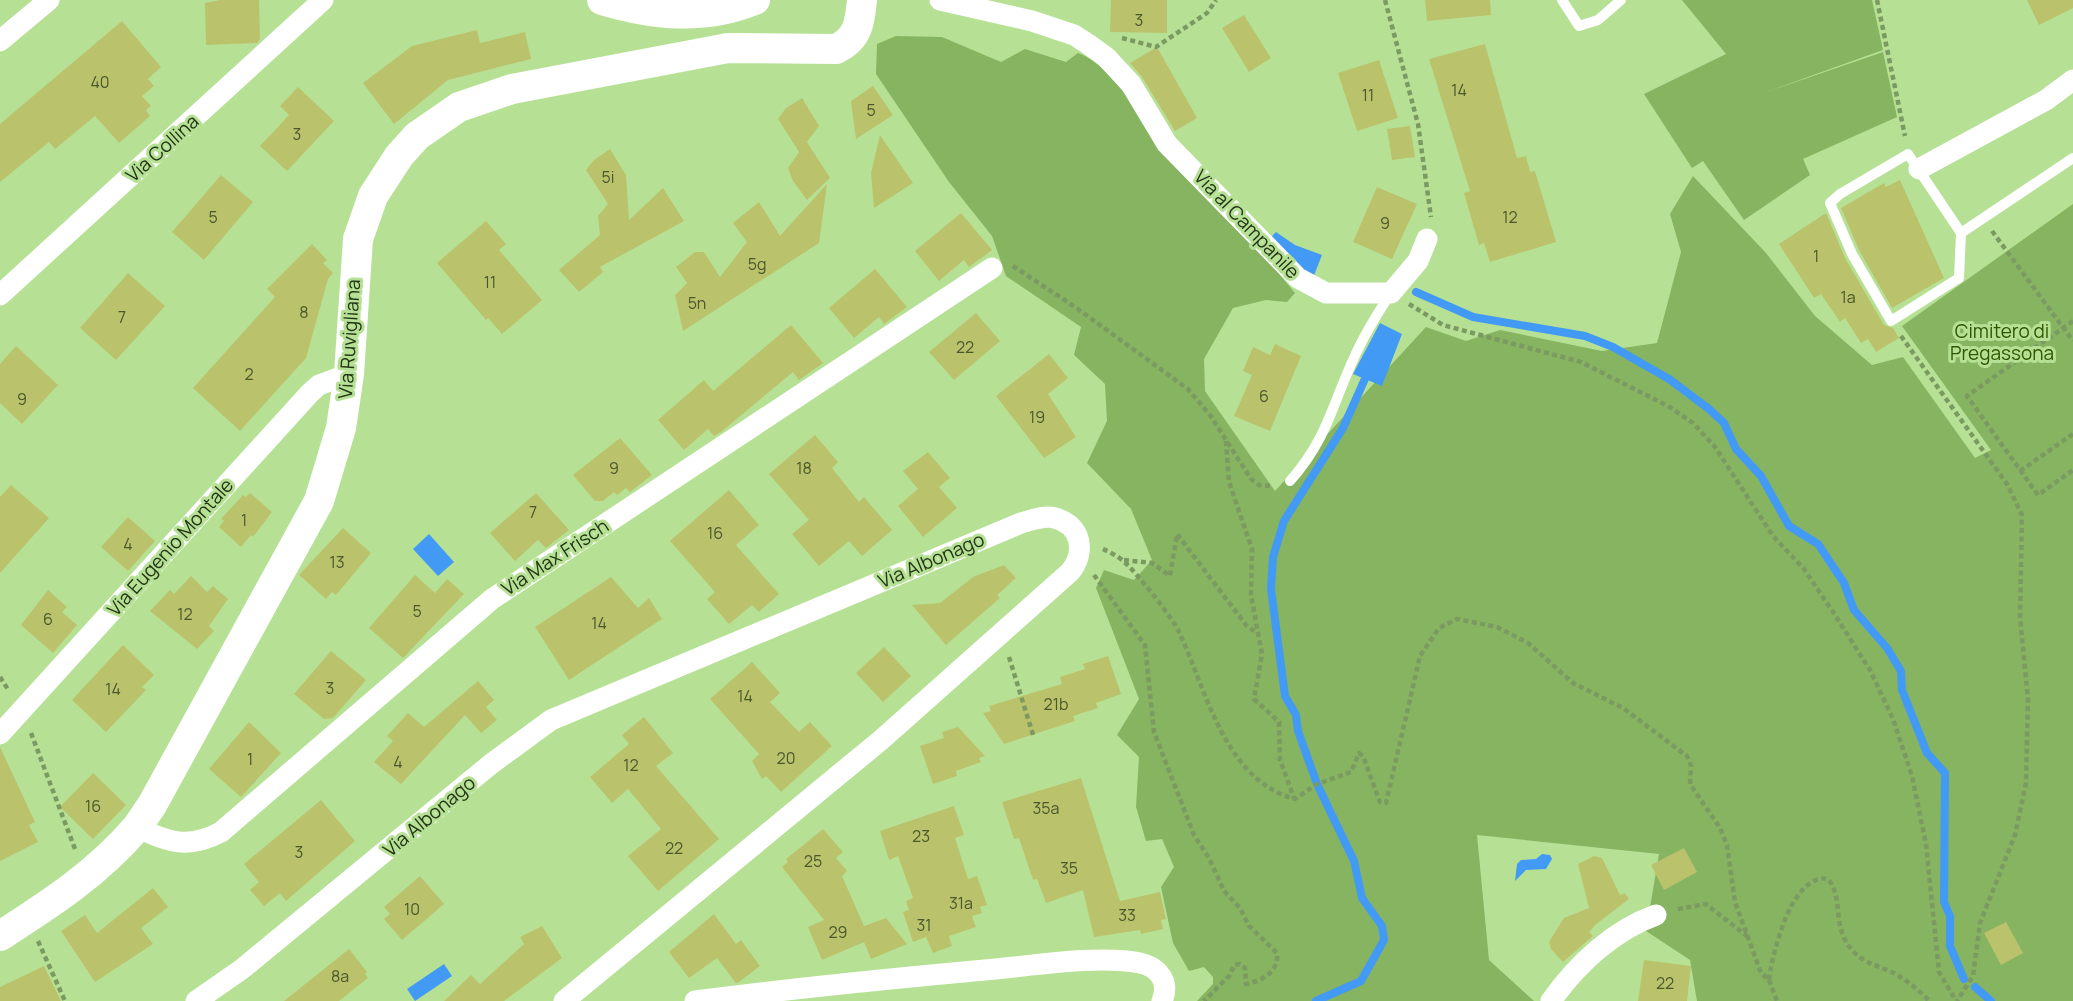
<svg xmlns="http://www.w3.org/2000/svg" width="2073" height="1001" font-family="Manrope,sans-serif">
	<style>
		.green { fill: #86b461 }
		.water { fill: #439af5 }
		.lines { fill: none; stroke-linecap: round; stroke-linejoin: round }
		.stream { stroke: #439af5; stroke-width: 8 }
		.building { fill: #bbc26c }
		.path { stroke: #7a9a61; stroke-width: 4.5; stroke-dasharray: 5 3.5; stroke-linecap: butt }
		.service { stroke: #fff; stroke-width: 10 }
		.minor { stroke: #fff; stroke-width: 21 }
		.secondary { stroke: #fff; stroke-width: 30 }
		.labels { text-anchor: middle; stroke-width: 6; stroke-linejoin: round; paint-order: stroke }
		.number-label { font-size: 16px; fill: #4a582c }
		.street-label { font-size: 19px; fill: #243416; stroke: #b6e195 }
		.park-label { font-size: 19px; fill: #315601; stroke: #b6e195 }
	</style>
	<rect width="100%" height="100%" fill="#b6e195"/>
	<path class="green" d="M1682,0H1872L1883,50L1769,91L1883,52L1897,117L1803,159L1810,175L1744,220L1703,161L1692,168L1644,94L1726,54Z
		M896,36L942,37L1001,62L1025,49L1066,62L1078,53C1102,61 1121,90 1137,108C1192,168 1244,231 1295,293L1287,302L1266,300L1233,308L1204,359L1205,391L1275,491L1426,327L1466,341L1500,330L1602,351L1657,343L1681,252L1670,214L1693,176L1766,253L1815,316L1872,365L1903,357L1975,458L1991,450L1902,326L2073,204V1001H1697L1690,960L1646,931L1659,854L1477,835L1489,960L1534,1001H1197L1213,984V977L1204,967L1189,971L1173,943L1161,887L1174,867L1162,839L1146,841L1136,807L1139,757L1117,735L1139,699L1096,588L1104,570L1134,580L1152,560L1131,509L1087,463L1107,421L1105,384L1074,355L1081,327L1006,276L992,236L949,182L876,74L877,44Z"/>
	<path class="water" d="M1276,232L1295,245L1322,255L1313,278L1269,239Z
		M1380,323L1402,334L1382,386L1353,374Z
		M429,534L454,562L438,576L413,549Z
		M1542,854L1550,855L1552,859L1546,869L1526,870L1515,881L1517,864L1521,860L1536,859Z
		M444,964L452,976L415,1001L407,989Z"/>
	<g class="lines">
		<path class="stream" d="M1416,292L1473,317L1585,336L1613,347L1669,379L1709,409L1724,423L1736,449L1761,476L1789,526L1818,544L1844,583L1854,610L1887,648L1901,671L1902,690L1927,753L1945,773L1944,902L1950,916V946L1964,979
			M1975,987L1991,1001
			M1316,1001L1361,981L1384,940L1382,926L1362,898L1354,861L1317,784L1298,731L1296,715L1285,696L1271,589L1273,557L1284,521L1343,428L1368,372"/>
	</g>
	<path class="building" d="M220,0H259L260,39L257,43L206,45L205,3Z
		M1111,0H1167V33L1110,32Z
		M1425,0H1490L1491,15L1427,21Z
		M2027,0H2073V8L2039,25Z
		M1244,15L1271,58L1249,72L1222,28Z
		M122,21L161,67L148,79L154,86L142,96L151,106L146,110L150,116L119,143L95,116L55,149L49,142L0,182V124Z
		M477,30L480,43L525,32L531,59L448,80L394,124L363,83L412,46Z
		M1485,44L1517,158L1526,156L1530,172L1535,171L1556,242L1490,262L1484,243L1479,245L1464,193L1470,191L1429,59Z
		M1157,47L1197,118L1175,131L1142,77L1130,63Z
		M1379,60L1398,118L1357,131L1338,73Z
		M873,86L893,115L856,139L851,101Z
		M298,87L334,121L287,171L260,146L289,115L280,106Z
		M802,98L819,126L807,142L830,178L807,200L793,181L788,168L799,152L778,119L786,108Z
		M1410,126L1415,157L1392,160L1387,129Z
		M880,135L913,183L874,208L871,173Z
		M610,149L626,175L629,220L663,188L684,221L600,267L603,272L579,292L559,270L600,235L598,216L608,204L586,170L594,160Z
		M221,175L253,202L204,260L172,232Z
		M1900,180L1944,278L1892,308L1859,250L1841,208L1884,183L1886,187Z
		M827,184L819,243L683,331L675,295L687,283L676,267L695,252H704L720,277L747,242L733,223L759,202L780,236Z
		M1377,187L1417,204L1392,259L1353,242Z
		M961,213L992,250L969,267L964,260L939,281L915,251Z
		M1826,213L1845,258L1884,325L1893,328L1899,338L1876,352L1868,339L1861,343L1845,318L1840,322L1821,294L1814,298L1779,244Z
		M486,221L506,244L499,250L542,300L502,334L488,318L486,320L437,263Z
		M312,244L327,260L323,263L333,273L328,279L306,358L240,431L193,388L275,297L267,289Z
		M875,269L907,307L884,324L879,317L854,338L829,308Z
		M128,273L165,306L116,360L80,328Z
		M976,313L1000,341L954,380L929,352Z
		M791,325L823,363L799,380L793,372L721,432L714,436L708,429L684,450L658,420L704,380L713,391Z
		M1275,344L1301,356L1270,431L1234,416L1252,375L1243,371L1253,347L1270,355Z
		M16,346L58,385L22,424L0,403V364Z
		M1049,354L1068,378L1048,394L1076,437L1044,458L996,396Z
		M815,435L838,462L832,468L859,502L864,497L892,530L862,556L849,541L819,566L792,534L809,520L769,474Z
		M620,438L652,475L630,492L626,488L617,495L614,492L603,501H595L573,475Z
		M928,452L950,478L939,487L957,508L923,537L898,506L918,489L903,471Z
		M11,485L49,518L0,573V497Z
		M729,490L759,525L736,545L779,594L759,612L752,605L729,624L707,599L715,592L670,541Z
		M250,493L272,512L253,537L251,535L241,547L219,527L224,521L221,519L243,495L246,497Z
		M536,493L569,530L546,548L538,540L515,561L490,533Z
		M128,517L155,541L128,571L101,547Z
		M343,528L371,553L336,595L332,592L326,599L299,575Z
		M1004,565L1016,578L997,595L1000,598L946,645L912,605L940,603L973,577Z
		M415,575L435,593L447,579L464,594L403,658L369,628Z
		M191,576L207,592L213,586L228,599L209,626L214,631L197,649L150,611L170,590L174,594Z
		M611,577L638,608L649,598L662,619L569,680L535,627Z
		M48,590L67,607L62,612L77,625L53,653L21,625Z
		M123,645L154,675L142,687L146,690L106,732L72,700Z
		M884,647L911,676L883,702L856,673Z
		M331,651L366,680L333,718L324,719L294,694Z
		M1108,656L1121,694L1096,703L1098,708L1073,716L1075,721L1004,744L983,713L991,711L989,706L1062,684L1060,677L1085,669L1083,664Z
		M752,662L780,693L770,702L799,732L810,722L832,746L781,792L766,776L762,779L752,761L759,754L710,699Z
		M478,681L494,700L486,707L497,720L481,733L465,715L401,784L374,762L393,741L387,736L408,713L424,727Z
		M644,717L673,753L656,766L719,839L658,891L628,856L661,829L628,789L612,803L590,777L629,744L622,735Z
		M249,722L281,753L241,797L209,769Z
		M958,727L985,756L979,758L981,762L956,771L957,776L933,784L920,746L944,738L942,732Z
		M0,747L35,822L29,825L38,842L0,861Z
		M93,773L126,805L93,839L60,807Z
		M1081,778L1120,901L1160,892L1166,919L1161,920L1163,929L1141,934L1140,930L1094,937L1083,890L1046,903L1037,879L1033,880L1019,838L1014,839L1002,802Z
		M321,800L355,841L286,901L280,893L264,906L250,890L259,882L244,864Z
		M954,806L964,835L955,838L968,879L977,876L987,905L980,907L982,913L972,916L976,927L949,936L952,946L933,953L926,937L913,942L903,912L909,910L906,901L913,898L898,856L889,860L880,831Z
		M823,829L843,852L836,858L847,871L842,876L864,926L886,918L907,944L871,959L864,942L822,960L808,927L824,920L782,867L788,862L786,859Z
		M1684,848L1697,872L1664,890L1651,865Z
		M1594,856L1602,858L1620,895L1625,893L1629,899L1595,925L1589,932L1593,936L1563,962L1551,949L1549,942L1564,918L1589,908L1578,864Z
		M420,876L444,904L402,940L384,919L390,914L384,907Z
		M153,888L168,907L141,928L153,944L95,982L61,931L85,915L97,933Z
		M714,914L736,944L741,940L760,966L739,982L736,983L717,958L689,978L669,952Z
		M2006,922L2023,953L2001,965L1984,933Z
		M542,926L562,958L504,1001H444L471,975L480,984L524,944L520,937Z
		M349,949L367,972L365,974L368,978L339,1001H284Z
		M1644,960L1691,966L1687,1001H1638Z
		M44,966L61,1001H0V987Z"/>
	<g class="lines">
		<path class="path" d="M1385,0L1418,124L1431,217
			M1877,0L1905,136
			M1122,38L1156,47L1207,13L1216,0
			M1992,231L2073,341
			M1013,266L1075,307L1188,389L1210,415L1251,479L1259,485L1273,486
			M1409,304L1443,325L1581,362L1668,406L1693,423L1715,447L1773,536L1804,569L1835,615L1870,670L1893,719L1912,776L1926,844L1939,972L1956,1001
			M2073,321L1967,396L2038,495L2073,470
			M1901,336L2007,484L2022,515L2020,617L2028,699L2026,783L2015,835L1980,923L1973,976L1957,1001
			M1226,441L1229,482L1252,549L1251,595L1262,654L1254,699L1279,722L1280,760L1294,798
			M2020,471L2073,434
			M1103,549C1109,552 1116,555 1122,560C1134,569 1173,618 1179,632C1206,689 1224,780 1295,799L1317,784L1351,772L1359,753L1363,756L1380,802L1386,803L1420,656L1439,628L1457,619L1497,627L1528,643L1573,683L1623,708L1687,756L1691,766L1690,784L1720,828L1727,845L1735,902L1761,973L1769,980C1772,954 1792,872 1828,879C1844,897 1831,926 1852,950C1866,966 1883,966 1899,976C1910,983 1921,992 1929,1001
			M1124,560L1152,563L1170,576L1177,534L1246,625L1258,634
			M1094,575L1145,645L1154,732L1194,835L1209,858L1224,891L1240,908L1249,926L1277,953C1279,972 1262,981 1246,984L1245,968L1240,964L1234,965L1230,975L1204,1001
			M1009,657L1034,738
			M0,677L9,691
			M31,733L75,849
			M1678,909L1706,904L1748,937
			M38,941L65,1001
			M1769,980L1777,1001"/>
		<path class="service" d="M1562,0L1579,26L1598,20L1621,0
			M1908,154L1961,233L1959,278L1891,321L1852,254L1830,203L1840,194Z
			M1961,233L2073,158
			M1290,481C1327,439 1331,408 1353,360C1363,337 1377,314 1391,293"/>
		<path class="minor" d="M940,0L1032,21L1074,35L1088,44L1106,57L1131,84L1167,144L1298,278L1326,293H1391L1418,261L1427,239
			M0,41L49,0
			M1919,169L2046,100L2073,80
			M0,295L323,0
			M0,734L310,393L319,385L349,374
			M137,827C168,843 189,849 221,832L492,599L992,268
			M196,1001L242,969L491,764L551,720L1021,523C1032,520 1044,515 1055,518C1082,525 1086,553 1070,572L881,740L564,1001
			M695,1001C796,988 896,978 996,969C1037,965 1101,955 1140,963C1159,967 1170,982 1162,1001
			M1551,1001C1577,964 1614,930 1656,915"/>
		<path class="secondary" d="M602,0C653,15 704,21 755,0
			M0,936C50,904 98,873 137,827L152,805L319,501L341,428L349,374L358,239L373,196L399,156L417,136L459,107L512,89L728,48L836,49C858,39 860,22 862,0"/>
	</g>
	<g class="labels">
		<g class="number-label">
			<text x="1139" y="26">3</text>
			<text x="100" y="88">40</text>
			<text x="1459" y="96">14</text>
			<text x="1368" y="101">11</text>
			<text x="871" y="116">5</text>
			<text x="297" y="140">3</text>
			<text x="608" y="183">5i</text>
			<text x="213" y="223">5</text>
			<text x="1510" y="223">12</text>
			<text x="1385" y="229">9</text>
			<text x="1816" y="262">1</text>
			<text x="757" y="270">5g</text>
			<text x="490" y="288">11</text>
			<text x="1848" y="303">1a</text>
			<text x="697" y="309">5n</text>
			<text x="304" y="318">8</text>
			<text x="122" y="323">7</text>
			<text x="965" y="353">22</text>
			<text x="249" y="380">2</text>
			<text x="1264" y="402">6</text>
			<text x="22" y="405">9</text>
			<text x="1037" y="423">19</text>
			<text x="614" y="474">9</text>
			<text x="804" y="474">18</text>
			<text x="533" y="518">7</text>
			<text x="244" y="526">1</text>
			<text x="715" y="539">16</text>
			<text x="128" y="550">4</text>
			<text x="337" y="568">13</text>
			<text x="417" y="617">5</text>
			<text x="185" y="620">12</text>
			<text x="48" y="625">6</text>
			<text x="599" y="629">14</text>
			<text x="330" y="694">3</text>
			<text x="113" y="695">14</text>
			<text x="745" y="702">14</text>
			<text x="1056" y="710">21b</text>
			<text x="786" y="764">20</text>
			<text x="250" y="765">1</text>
			<text x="398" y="768">4</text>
			<text x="631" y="771">12</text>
			<text x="93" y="812">16</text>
			<text x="1046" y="814">35a</text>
			<text x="921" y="842">23</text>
			<text x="674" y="854">22</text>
			<text x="299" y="858">3</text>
			<text x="813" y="867">25</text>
			<text x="1069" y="874">35</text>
			<text x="961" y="909">31a</text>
			<text x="412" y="915">10</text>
			<text x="1127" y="921">33</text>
			<text x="924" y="931">31</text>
			<text x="838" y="938">29</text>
			<text x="340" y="982">8a</text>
			<text x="1665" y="989">22</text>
		</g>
		<g class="street-label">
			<text transform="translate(162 148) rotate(-42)" y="7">Via Collina</text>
			<text transform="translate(1247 224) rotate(46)" y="7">Via al Campanile</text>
			<text transform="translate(349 339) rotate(-86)" y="7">Via Ruvigliana</text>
			<text transform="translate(170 547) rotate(-48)" y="7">Via Eugenio Montale</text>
			<text transform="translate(555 557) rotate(-33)" y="7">Via Max Frisch</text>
			<text transform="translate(931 560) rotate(-23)" y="7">Via Albonago</text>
			<text transform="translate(429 816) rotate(-40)" y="7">Via Albonago</text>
		</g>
		<g class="park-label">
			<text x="2002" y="338">Cimitero di<tspan x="2002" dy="22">Pregassona</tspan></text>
		</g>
	</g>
</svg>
